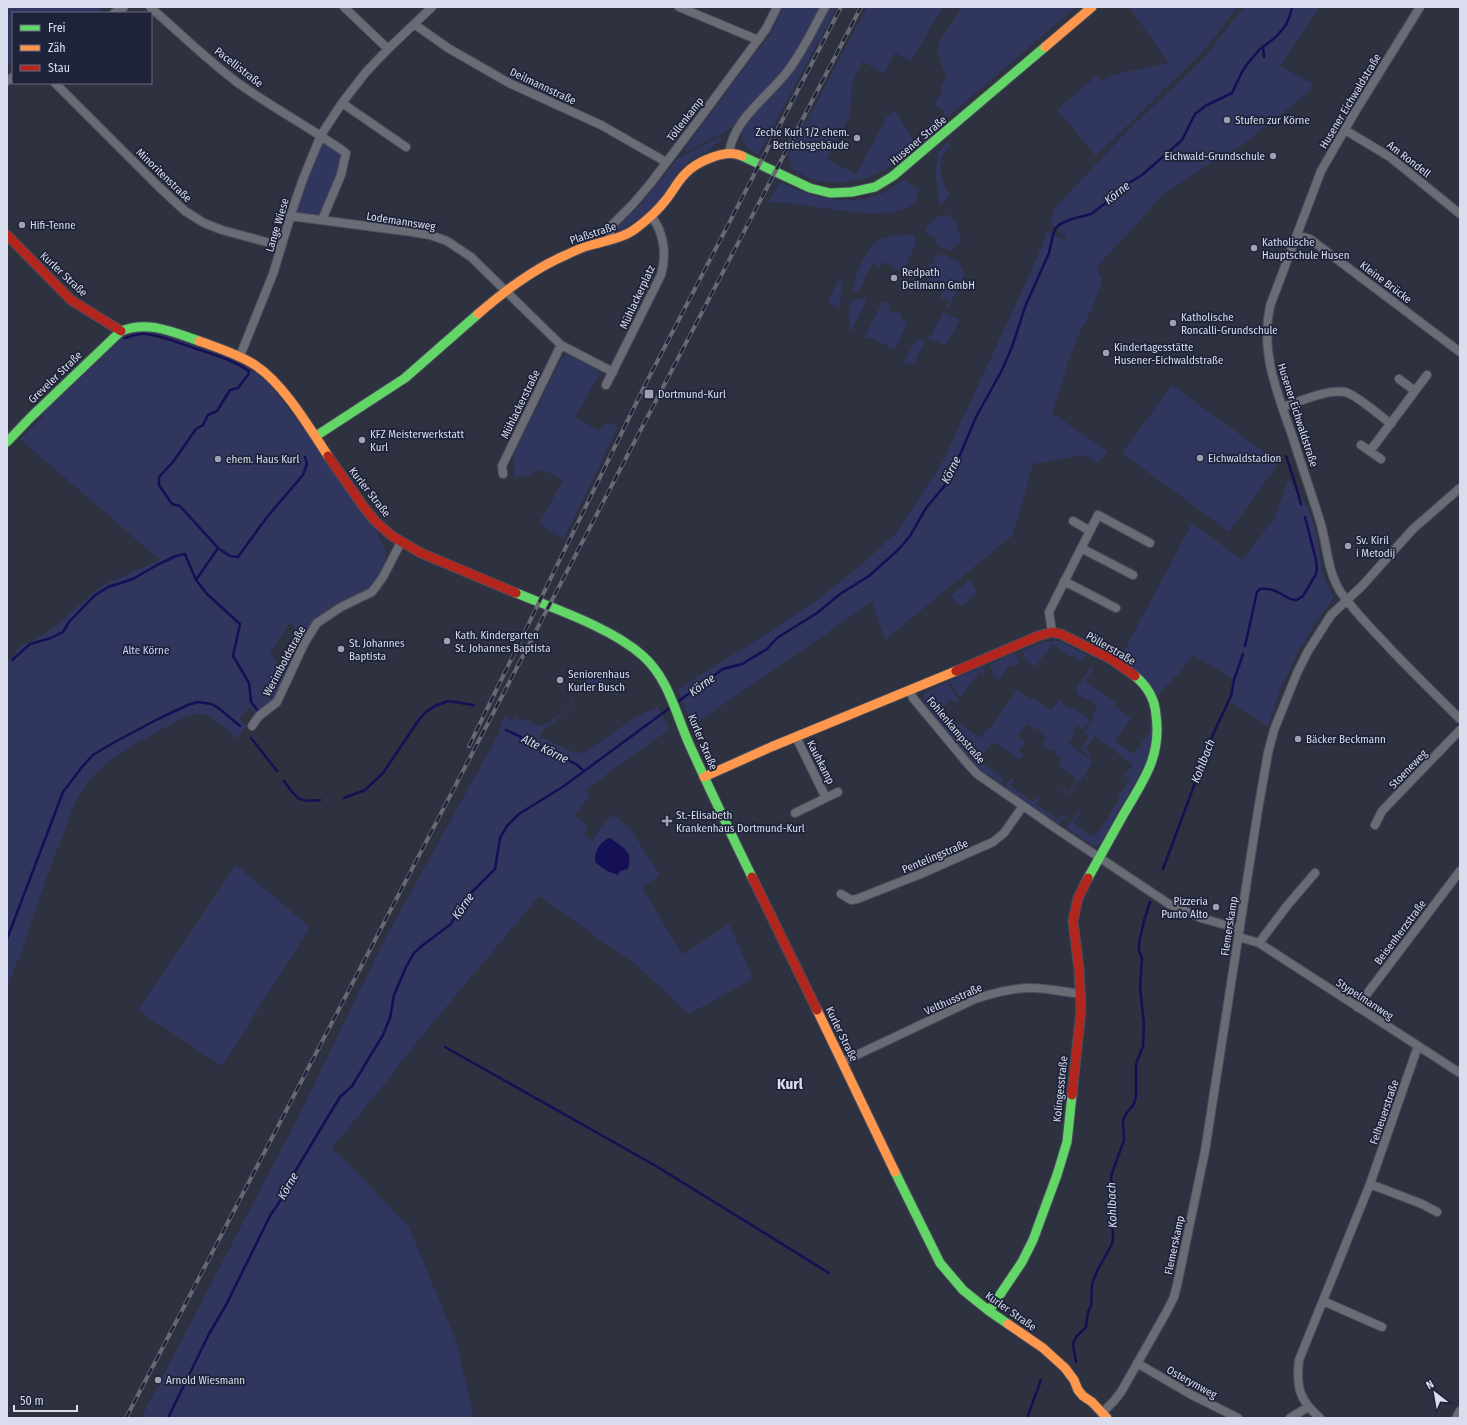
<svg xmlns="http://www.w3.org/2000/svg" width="1467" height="1425" font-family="'Fira Sans Condensed',sans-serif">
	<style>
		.green { fill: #30365e }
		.water { fill: #150f55 }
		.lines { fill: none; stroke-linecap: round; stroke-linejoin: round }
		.stream { stroke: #150f55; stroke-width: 2.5 }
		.street-casing { stroke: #4a4d5a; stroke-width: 10 }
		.fast-casing { stroke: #4a4d5a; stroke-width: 11 }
		.slow-casing { stroke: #4a4d5a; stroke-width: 11 }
		.jam-casing { stroke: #4a4d5a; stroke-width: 11 }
		.street { stroke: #696b75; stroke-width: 8 }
		.fast { stroke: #63d668; stroke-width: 9 }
		.slow { stroke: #ff974d; stroke-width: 9 }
		.jam { stroke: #b3261e; stroke-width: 9 }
		.rail-casing { stroke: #686974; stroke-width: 4 }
		.rail { stroke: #1e233a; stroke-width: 2.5; stroke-dasharray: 8; stroke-linecap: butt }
		.poi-dot { fill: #9da1b0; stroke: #1e233a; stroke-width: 1.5 }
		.labels { text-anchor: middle; stroke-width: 3.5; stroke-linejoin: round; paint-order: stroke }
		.street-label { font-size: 11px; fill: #d9dded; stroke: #1e233a }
		.poi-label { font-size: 11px; fill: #d9dded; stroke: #1e233a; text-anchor: start }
		.park-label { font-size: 11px; fill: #c8d2fe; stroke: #1e233a }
		.water-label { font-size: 12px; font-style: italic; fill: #d9dff5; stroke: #1e233a }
		.district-label { font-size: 15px; font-weight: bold; fill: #d9dded; stroke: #1e233a }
	</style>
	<rect width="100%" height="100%" fill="#2e313f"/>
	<path class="green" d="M7,7H105L95,13H13V63L7,67Z
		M783,7H821L785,70L730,129L687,151L685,150V148L772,31Z
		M829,7H837L758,155C747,148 738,142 742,128L788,76Z
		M867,7H943L911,61L895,53L883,74L863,61L852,83L850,116L827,159L856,174L887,117L895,110L916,144C903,155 890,169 874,175C857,182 832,185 814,180C806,178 799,172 792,169L789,154Z
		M962,7H1076L924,137L921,133L926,129L935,116L940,117L945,112L936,106V102L943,90L940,88L946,76L937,51L939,42Z
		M1129,7H1237L1217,34L1198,57L1096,156L1057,110L1096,76L1101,81L1112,75L1169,63Z
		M1244,7H1319L1280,66L1313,84L1309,91L1292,106L1242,145L1205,167L1164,194L1096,268L1103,280L1086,322L1083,324L1069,359L1052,413L1108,451L1099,462L1084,455L1033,464L1013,535L885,640L872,602L692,726L678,689L744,648L812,604L860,566L897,532L943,461L1037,258L1047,231L1064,240L1066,237L1051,224L1053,210L1130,128L1201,61Z
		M321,136L346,153L321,220L291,216Z
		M720,137L722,138L710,149L688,162L679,170L665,193L650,209L634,222L618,232H616L615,229L616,227L632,212L633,213L653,189L677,159Z
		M947,143L951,146C949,148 945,150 944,153C937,165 941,185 951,194L944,202L939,205L935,165L938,164L937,153Z
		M903,180L919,190C916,231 822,206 797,204C788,203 779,202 769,202L780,182C807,195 837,205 867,198C871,196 877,196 881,194C889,190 896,185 903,180Z
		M948,214L957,225L962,242L956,244L953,251H950L937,245L934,235L931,236L926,234C924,226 933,221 938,216H943Z
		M913,234L916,235L914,241L917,248L911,250L913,256L907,258L909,263L902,267L900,271L883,262L880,268L878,267V265L873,262L860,289L857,292L853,290C854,276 867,245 881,239C891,235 903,236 913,234Z
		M942,254L960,263L965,274L948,308H945L949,301L940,298L943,293L926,284L928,280L926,272L931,270L929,264L935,262L934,257Z
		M840,278L842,279L840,309L827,302Z
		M862,298L867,300L851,332L849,331L850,302Z
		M883,301L890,304L888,307L890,312L894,313L900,312L902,319L908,322L895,349L869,337L867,340L864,338Z
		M943,312L960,320L947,343L945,345L928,338L929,335L931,336Z
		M136,331C157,332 175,339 195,346C215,354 238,359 256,373C271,384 282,401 294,416C324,453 350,493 378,531L376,534C390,550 389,564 376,580C374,583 371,588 369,590C360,597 347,598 337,603C322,613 313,622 302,637L290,623L270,652L287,679L277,702L259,716L250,707L240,719L246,726L238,739C229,732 212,715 200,714C189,713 177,721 168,726C133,745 93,764 75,803L38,901L21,952L7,988V663L18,648L47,632L61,622L89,596L105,584L160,560L20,439L42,418L44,412L124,336Z
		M917,338L925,342L914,363L909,364L902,361L903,360H905Z
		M569,355L596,369L599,374L575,418L600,431L603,426L608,422L618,427L564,538L539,524L563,480L543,470L541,472L536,469L533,475L517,477L514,476V453L561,359L565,356Z
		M1172,385L1279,463L1229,532L1122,453Z
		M1289,479L1309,510L1317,535L1322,573L1334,598L1313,626L1303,645L1300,647L1280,690L1268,726L1229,701L1233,679L1193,655L1178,674L1157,696L1120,659L1192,523L1242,560L1274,519Z
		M970,579L977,593L963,605H958L951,596Z
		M1053,641H1060L1087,655L1082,662L1072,655L1069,656L1052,644L1035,667L1026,660L1022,651L1044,642Z
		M1015,653L1019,664L1008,666L999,680L994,676L989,664Z
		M1092,666L1094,668L1085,681L1116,703L1114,706L1131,718L1115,741L1134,754L1150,731L1149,725H1152C1153,738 1151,750 1146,762L1101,844L1095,846L1092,845L1066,828L1080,809L1082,811L1073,824L1094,837L1109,817L1108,815L1120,799L1117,797L1130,780L1124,776L1133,765L1095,736L1085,749L1092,754L1090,757L1081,750L1089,735L1085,732L1093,720L1092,718L1096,710L1094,702C1086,697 1076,699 1076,687Z
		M983,667L985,672L983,674L980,671L961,697L954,689L950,680Z
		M578,671L609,679L586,687L583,681L585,678L583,674Z
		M948,681L951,689L959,700L957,704L950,699L941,712L980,738L988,727L990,728L1017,690L1031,700L1033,698L1050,710H1052L1059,700L1070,709L1072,706L1090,721L1083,730L1077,725L1072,731L1075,734L1068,743L1093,762L1084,774L1089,778L1088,780L1083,776L1069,795L1058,788L1059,787L1068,793L1077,780L1065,769L1064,770L1058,765L1062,759L1056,754V752L1051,748L1049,750L1042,744L1047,738L1040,733L1041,732L1035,727L1034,729L1027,724L1018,736L1026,742L1019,751L1024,755L1020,760L994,742L983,754L984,755L980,761L1003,778L1008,773L1000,783L986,773L984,775L963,751L925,704L923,696L924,693Z
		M572,701L574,702L555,721L543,730L540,736L577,754L588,750L637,716L658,707L670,729L585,790L590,796L575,815L589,828L584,835L592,840L612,814L630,828L660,875L642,887L682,955L729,924L753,979L689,1014L635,964L539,896L421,1037L382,1087L332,1148L408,1225L457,1343L474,1418H141L295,1123L386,937L498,735L505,714L512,721L516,716L525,721L527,719C530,721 534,724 538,725C549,728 565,709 572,701Z
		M1011,778L1014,780L1010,785L1033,802L1037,797L1040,799L1036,804L1057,819L1061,814L1065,817L1059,824L1005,787Z
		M236,865L310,927L222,1066L138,1010Z"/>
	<path class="water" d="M610,838C623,847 634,852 628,869L620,871L618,875L607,871L596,863C593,853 600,841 610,838Z"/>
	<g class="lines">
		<path class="stream" d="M1263,48L1264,57
			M125,338C132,336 139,333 146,334C164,336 181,344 197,349C215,355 233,360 249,371L248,375L238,388L230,390L217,411L208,415L203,425L196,429L173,462L159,477V485L172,504L180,506L218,548L230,556L238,557L267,517L303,475L307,464L305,457
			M1286,456L1293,477L1301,504
			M196,580L218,548
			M1245,646L1257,592L1260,589C1279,587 1284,600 1297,600L1303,596L1315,576L1317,570L1316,560L1305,517
			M12,660L30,644L51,638L63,632L69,622L94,596L108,587L133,579L157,565L176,556L185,554L196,580L207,594L240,624L233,656L249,683L251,702L258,711
			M676,703L723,669L742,664L767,649L777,638L817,613L840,594L869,576L899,549L910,536L926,508L947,483L963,448L976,417L1002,370L1012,347L1025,307L1049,253L1053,235L1055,229L1060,224L1072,219L1091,214L1107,202L1122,187L1142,175L1182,140L1195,114L1207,105L1232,93L1242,72L1248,63L1260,49L1276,37L1286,25L1290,15L1292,7
			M506,730L576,764L584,771
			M251,738L277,771
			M284,781C296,798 298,803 320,800
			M344,798L365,790L383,773L418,721L426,712L435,706L448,701L474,705
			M1163,869L1214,732L1231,696L1234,680L1243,654
			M7,939L63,792L82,767L93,755L113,743L158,719L188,705L197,702L212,704L221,710L240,726
			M445,1047L656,1166L829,1273
			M1076,1362L1073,1344L1076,1337L1086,1327L1088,1312L1091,1306L1092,1284L1097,1271L1112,1244L1113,1239L1111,1176L1124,1140L1123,1120L1126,1114L1134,1104L1136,1096V1064L1143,1046L1144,1024L1140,987L1142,959L1139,950V943L1144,921L1150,902
			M168,1418L209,1334L226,1305L270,1216L284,1195L290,1180L329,1115L340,1097L352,1086L383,1035L390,1018L394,995L406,967L414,953L423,945L451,924L465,899L495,869L500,838L507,826L519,814L564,786L671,707
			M1027,1418L1041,1380"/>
		<defs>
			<path id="street" d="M150,7C179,32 207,60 238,83C273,108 311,128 346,153L341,175L322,220
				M344,7L388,49
				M679,7L758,40
				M1420,7L1355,112L1321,171L1270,306C1260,352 1277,392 1292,435C1301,464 1311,492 1320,521C1327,544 1327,570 1340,591C1352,609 1368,625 1383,641C1408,668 1434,693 1460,719
				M114,13L124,7
				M414,24L448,48L509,83L601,125L666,162
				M7,81L13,77
				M55,83L159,187L185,211L204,223L222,230L281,246
				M342,103L406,147
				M1345,130L1390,157L1460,214
				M729,154C733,118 770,96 790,68C804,49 814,27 825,7
				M290,216L412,232L430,235L447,241L471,257L561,345L502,466L503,474
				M1297,235L1310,239L1460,352
				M609,240L611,226L633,204L650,184L700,118L766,29L777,7
				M561,345L613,372
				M240,356L273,274L294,205L303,179L321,135L342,103L366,72L388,49L432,7
				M1399,379L1415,391
				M606,385L661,275C667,255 664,232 651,216
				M1282,407C1299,402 1327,389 1345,392C1357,395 1380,416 1391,424
				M1361,445L1381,459
				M1370,451L1427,375
				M1073,521L1090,531
				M1081,548L1133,575
				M1064,581L1116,608
				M1052,632L1049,612L1098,515L1150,543
				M910,691L913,698L967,763L977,774L1058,830L1169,904L1201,918L1240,929
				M252,726L259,716L277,702L305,642L317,623L341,607L372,592L383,577L401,542
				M796,737L826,798
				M795,813L838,792
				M1375,825L1382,811L1460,730
				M841,894L851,900L857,899L923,873L993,842L1004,833L1023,806
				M1239,937L1259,943L1460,1073
				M1259,943L1286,907L1315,873
				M1357,1007L1460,871
				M842,1062L975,999C993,993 1012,988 1031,988C1048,988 1064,992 1081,994
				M1370,1184L1422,1204L1437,1212
				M1323,1301L1382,1327
				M1137,1363L1190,1394L1238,1418
				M1102,1413L1114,1401L1121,1392L1167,1311L1174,1297L1178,1281L1205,1151L1258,810L1268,753L1274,730L1297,673L1308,651L1331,615L1362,586L1413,529L1460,488
				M1290,1418L1308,1407
				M1320,1418C1299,1400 1296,1387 1299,1360L1370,1184L1418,1046
				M1456,1418L1460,1411"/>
			<path id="fast" d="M742,156L810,188L830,193L852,192L875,187L893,176L1045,47
				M316,436L405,378L478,314
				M7,442L31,417L121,331C147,320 173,332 199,341
				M516,593C555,609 612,628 643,656C669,679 676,715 690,746C710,790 731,834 752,877
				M1088,878C1099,858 1111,837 1122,817C1142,782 1162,758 1156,715C1155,700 1147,686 1135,676
				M895,1172L940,1263L963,1290L989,1311L1008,1324
				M989,1311L1022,1262L1033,1240L1057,1175L1067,1142L1072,1095"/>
			<path id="slow" d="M1045,47L1092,7
				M478,314C505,291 533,269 566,255C574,251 583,247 591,245C608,240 625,238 639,226C648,219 658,210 665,201C672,193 677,182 685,174C696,162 726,148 742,156
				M199,341C218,348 238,354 255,365C284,384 309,427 328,456
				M704,777L771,747L956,671
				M817,1010L895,1172
				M1008,1324L1043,1348L1065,1368L1074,1380L1078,1390L1083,1396L1092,1402L1107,1418"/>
			<path id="jam" d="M7,235L71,300L121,331
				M328,456L363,506L375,521L392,536L421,553L516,593
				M956,671L1038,636L1052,632L1061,634L1111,659L1135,676
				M752,877L817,1010
				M1072,1095L1081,1010L1079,969L1073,921L1078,898L1088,878"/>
		</defs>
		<use href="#street" class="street-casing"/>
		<use href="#fast" class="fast-casing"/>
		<use href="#slow" class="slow-casing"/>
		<use href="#jam" class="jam-casing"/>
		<use href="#street" class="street"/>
		<use href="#fast" class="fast"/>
		<use href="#slow" class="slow"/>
		<use href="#jam" class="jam"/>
		<defs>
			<path id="rail" d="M469,746L644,387L841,7
				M126,1418L861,7"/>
		</defs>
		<use href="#rail" class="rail-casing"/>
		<use href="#rail" class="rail"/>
	</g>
	<g class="poi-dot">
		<circle cx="1227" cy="120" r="4"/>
		<circle cx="857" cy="138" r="4"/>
		<circle cx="1273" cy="156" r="4"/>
		<circle cx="22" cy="225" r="4"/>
		<circle cx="1254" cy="248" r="4"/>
		<circle cx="894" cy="278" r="4"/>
		<circle cx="1173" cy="323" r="4"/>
		<circle cx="1106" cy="353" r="4"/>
		<rect x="644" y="389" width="10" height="10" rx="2"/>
		<circle cx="362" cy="440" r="4"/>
		<circle cx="1200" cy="458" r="4"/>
		<circle cx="218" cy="459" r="4"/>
		<circle cx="1348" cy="546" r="4"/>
		<circle cx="447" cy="641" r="4"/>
		<circle cx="341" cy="649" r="4"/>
		<circle cx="560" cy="680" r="4"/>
		<circle cx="1298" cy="739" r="4"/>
		<path d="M665 815h4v4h4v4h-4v4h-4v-4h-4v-4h4z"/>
		<circle cx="1216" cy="907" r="4"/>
		<circle cx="158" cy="1380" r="4"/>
	</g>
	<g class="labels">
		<g class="street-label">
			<text transform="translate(239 67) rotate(38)" y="4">Pacellistraße</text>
			<text transform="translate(543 86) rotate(25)" y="4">Deilmannstraße</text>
			<text transform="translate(1350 101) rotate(-59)" y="4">Husener Eichwaldstraße</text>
			<text transform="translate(685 119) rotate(-52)" y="4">Töllenkamp</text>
			<text transform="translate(918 140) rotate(-40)" y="4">Husener Straße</text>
			<text transform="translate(1409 159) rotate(38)" y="4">Am Rondell</text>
			<text transform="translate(164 175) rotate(44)" y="4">Minoritenstraße</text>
			<text transform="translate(401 221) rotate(9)" y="4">Lodemannsweg</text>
			<text transform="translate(277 225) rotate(-73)" y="4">Lange Wiese</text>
			<text transform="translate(593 233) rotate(-18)" y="4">Plaßstraße</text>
			<text transform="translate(64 274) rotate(43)" y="4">Kurler Straße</text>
			<text transform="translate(1386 282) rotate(37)" y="4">Kleine Brücke</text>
			<text transform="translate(637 297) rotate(-65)" y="4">Mühlackerplatz</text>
			<text transform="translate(55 377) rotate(-44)" y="4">Greveler Straße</text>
			<text transform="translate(520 404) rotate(-64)" y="4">Mühlackerstraße</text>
			<text transform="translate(1298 415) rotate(72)" y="4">Husener Eichwaldstraße</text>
			<text transform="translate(370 492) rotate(52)" y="4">Kurler Straße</text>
			<text transform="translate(1111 648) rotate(30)" y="4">Pöllerstraße</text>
			<text transform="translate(284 661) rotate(-62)" y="4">Werimboldstraße</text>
			<text transform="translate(956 730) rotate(50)" y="4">Fohlenkampstraße</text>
			<text transform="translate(703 742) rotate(67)" y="4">Kurler Straße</text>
			<text transform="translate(821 762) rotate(63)" y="4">Kauhkamp</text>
			<text transform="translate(1408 769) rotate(-46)" y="4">Stoeneweg</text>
			<text transform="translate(935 856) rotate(-23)" y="4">Pentelingstraße</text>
			<text transform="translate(1229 926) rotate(-81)" y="4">Flemerskamp</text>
			<text transform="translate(1400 932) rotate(-53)" y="4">Beisenherzstraße</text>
			<text transform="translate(953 999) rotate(-24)" y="4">Velthusstraße</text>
			<text transform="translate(1365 999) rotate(33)" y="4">Stypelmanweg</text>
			<text transform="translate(842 1034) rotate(64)" y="4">Kurler Straße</text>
			<text transform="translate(1060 1089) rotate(-84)" y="4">Kolingesstraße</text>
			<text transform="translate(1384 1112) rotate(-71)" y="4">Felheuerstraße</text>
			<text transform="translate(1174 1245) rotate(-78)" y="4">Flemerskamp</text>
			<text transform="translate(1011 1311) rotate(35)" y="4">Kurler Straße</text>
			<text transform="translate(1192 1382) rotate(29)" y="4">Osterymweg</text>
		</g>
		<g class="poi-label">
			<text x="1235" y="124">Stufen zur Körne</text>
			<text x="849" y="136" text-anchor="end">Zeche Kurl 1/2 ehem.<tspan x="849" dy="13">Betriebsgebäude</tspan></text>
			<text x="1265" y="160" text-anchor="end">Eichwald-Grundschule</text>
			<text x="30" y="229">Hifi-Tenne</text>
			<text x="1262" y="246">Katholische<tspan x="1262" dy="13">Hauptschule Husen</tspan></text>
			<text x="902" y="276">Redpath<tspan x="902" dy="13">Deilmann GmbH</tspan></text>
			<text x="1181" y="321">Katholische<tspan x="1181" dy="13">Roncalli-Grundschule</tspan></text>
			<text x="1114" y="351">Kindertagesstätte<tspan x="1114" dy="13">Husener-Eichwaldstraße</tspan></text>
			<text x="658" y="398">Dortmund-Kurl</text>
			<text x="370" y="438">KFZ Meisterwerkstatt<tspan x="370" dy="13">Kurl</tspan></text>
			<text x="1208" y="462">Eichwaldstadion</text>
			<text x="226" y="463">ehem. Haus Kurl</text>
			<text x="1356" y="544">Sv. Kiril<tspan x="1356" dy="13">i Metodij</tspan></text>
			<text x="455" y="639">Kath. Kindergarten<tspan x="455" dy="13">St. Johannes Baptista</tspan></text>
			<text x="349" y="647">St. Johannes<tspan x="349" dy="13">Baptista</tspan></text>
			<text x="568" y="678">Seniorenhaus<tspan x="568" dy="13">Kurler Busch</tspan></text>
			<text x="1306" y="743">Bäcker Beckmann</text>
			<text x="676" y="819">St.-Elisabeth<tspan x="676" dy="13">Krankenhaus Dortmund-Kurl</tspan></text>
			<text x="1208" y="905" text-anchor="end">Pizzeria<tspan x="1208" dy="13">Punto Alto</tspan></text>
			<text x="166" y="1384">Arnold Wiesmann</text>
		</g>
		<g class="park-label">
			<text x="146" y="654">Alte Körne</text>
		</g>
		<g class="water-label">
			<text transform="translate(1117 193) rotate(-39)" y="4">Körne</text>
			<text transform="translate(951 470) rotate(-64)" y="4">Körne</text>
			<text transform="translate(702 685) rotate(-36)" y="4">Körne</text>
			<text transform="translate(545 749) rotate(26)" y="4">Alte Körne</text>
			<text transform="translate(1203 761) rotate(-69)" y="4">Kohlbach</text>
			<text transform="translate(463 906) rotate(-55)" y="4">Körne</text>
			<text transform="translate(288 1186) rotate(-60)" y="4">Körne</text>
			<text transform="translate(1112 1205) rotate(-92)" y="4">Kohlbach</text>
		</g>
		<g class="district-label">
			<text x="790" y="1089">Kurl</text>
		</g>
	</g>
	<rect width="1467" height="1425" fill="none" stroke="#d9dded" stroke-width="16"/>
	<rect x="12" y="12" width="140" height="72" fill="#1e233a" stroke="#696d82"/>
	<rect x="20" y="25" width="20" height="6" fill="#63d668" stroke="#696d82"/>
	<text x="48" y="32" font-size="12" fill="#d9dded">Frei</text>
	<rect x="20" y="45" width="20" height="6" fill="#ff974d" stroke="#696d82"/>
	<text x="48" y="52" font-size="12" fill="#d9dded">Zäh</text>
	<rect x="20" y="65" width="20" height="6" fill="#b3261e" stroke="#696d82"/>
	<text x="48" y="72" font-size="12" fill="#d9dded">Stau</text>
	<g transform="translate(1435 1393) rotate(329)" stroke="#1e233a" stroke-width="3" paint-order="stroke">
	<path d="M0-3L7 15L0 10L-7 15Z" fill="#d9dded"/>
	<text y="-6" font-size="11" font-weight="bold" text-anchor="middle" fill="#d9dded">N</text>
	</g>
	<path d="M14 1405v6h63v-6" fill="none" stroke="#d9dded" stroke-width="2"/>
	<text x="20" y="1405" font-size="12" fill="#d9dded" stroke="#1e233a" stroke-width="3" paint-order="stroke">50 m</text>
</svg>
